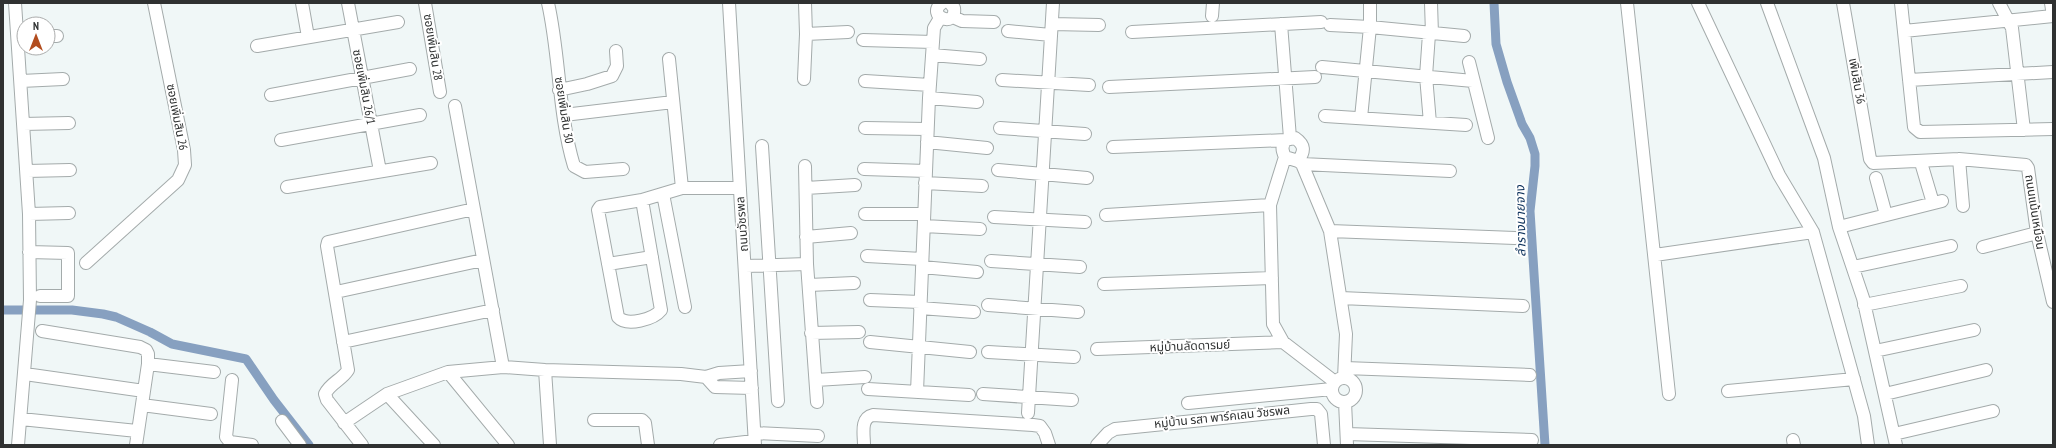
<svg xmlns="http://www.w3.org/2000/svg" width="2056" height="448" font-family="'PT Sans Narrow','Noto Sans Thai',sans-serif">
	<style>
		.lines { fill: none; stroke-linecap: round; stroke-linejoin: round }
		.canal { stroke: #87a0c0; stroke-width: 9 }
		.minor-casing { stroke: #a4abab; stroke-width: 14 }
		.minor { stroke: #fff; stroke-width: 12 }
		.labels { text-anchor: middle; stroke-width: 4; stroke-linejoin: round; paint-order: stroke }
		.street-label { font-size: 12px; fill: #2f3131; stroke: #fff }
		.water-label { font-size: 13px; font-style: italic; fill: #10345d; stroke: #fff }
	</style>
	<rect width="100%" height="100%" fill="#f0f7f7"/>
	<g class="lines">
		<path class="canal" d="M1494,3L1496,44L1507,82L1522,124L1530,138L1535,154V166L1530,211L1545,445
			M3,310H72L103,314L116,317L150,332L172,344L246,359L274,400L309,445"/>
		<defs>
			<path id="minor" d="M15,3L29,214L30,300L18,445
				M302,3L308,37
				M348,3L380,171
				M425,3L440,92
				M548,3C560,56 558,113 574,166L585,172L623,169
				M729,3L755,445
				M942,3C925,16 957,29 954,8L950,3
				M1431,3L1432,34
				M1627,3C1640,133 1656,263 1669,394
				M1698,3L1779,175L1813,232L1864,416L1868,445
				M1767,3L1824,158L1839,227L1863,298L1896,445
				M1843,3L1870,159L1873,163L1959,159L2026,165L2028,168L2037,233L2053,302
				M1901,3L1914,127L1920,132L2053,129
				M1999,3L2012,28L2024,130
				M2051,3L2053,16
				M1212,16L1213,3
				M953,17L962,21L994,22
				M1052,24L1099,25
				M1281,24L1290,138
				M1330,25L1370,27L1464,36
				M1008,31L1051,35
				M1904,31L2053,16
				M1132,32L1321,22
				M806,34L848,32
				M1429,34L1426,76L1430,123
				M48,36H57
				M863,40L933,42
				M257,46L398,22
				M932,55L980,59
				M669,59L682,188
				M1469,62L1488,138
				M1322,67L1473,81
				M804,79L806,34L805,3
				M1002,80L1089,85
				M1909,80L2053,72
				M21,81L63,79
				M865,81L930,85
				M1109,87L1315,77
				M559,90L587,84L612,76L617,66L616,51
				M271,95L410,69
				M929,98L977,102
				M455,106L503,367
				M564,115L673,102
				M1325,116L1466,125
				M1361,118L1370,27V3
				M23,124L69,123
				M865,128L927,129
				M1000,128L1085,134
				M1295,138C1305,145 1305,151 1298,161L1285,157C1282,150 1281,146 1286,140Z
				M281,140L420,115
				M927,142L987,148
				M762,146L778,401
				M1113,147L1286,140
				M1285,157L1270,205L1273,324L1283,342L1335,382
				M1959,159L1963,206
				M1298,161L1302,164L1330,231L1346,334L1344,378
				M1302,164L1450,171
				M805,166L807,264L817,402
				M1922,166L1933,203
				M864,169L926,171
				M998,170L1087,178
				M27,171L70,170
				M1876,178L1886,215
				M925,183L982,186
				M287,187L431,163
				M806,188L855,185
				M663,194L685,307
				M642,200L661,310C654,319 627,327 618,317L598,210L600,207L642,200L682,188H740
				M29,214L69,213
				M865,214H924
				M1106,215L1270,205
				M994,217L1085,222
				M924,226L980,229
				M1839,227L1942,201
				M1330,231L1515,238
				M806,237L851,233
				M1983,247L2037,233
				M29,252L68,253V296H40
				M1655,255L1813,232
				M867,256L922,259
				M991,261L1080,267
				M86,263L178,180L185,165L184,150L154,3
				M608,264L652,257
				M745,266L807,264
				M922,267L977,272
				M1853,267L1951,246
				M1104,284L1272,278
				M809,285L854,283
				M336,292L483,260
				M1341,298L1523,306
				M870,300L920,302
				M988,305L1078,312
				M1864,305L1961,286
				M920,308L974,312
				M42,331L140,347L146,350L148,354V364L136,445
				M811,333L859,332
				M343,342L493,310
				M870,342L970,352
				M1097,349L1283,342
				M1875,351L1974,330
				M988,352L1074,357
				M148,364L214,372
				M1345,368L1530,375
				M545,370L550,445
				M448,372L508,445
				M25,374L144,391
				M706,377L715,387L752,388
				M1332 390a12 12 0 1 1 24 0a12 12 0 1 1-24 0Z
				M232,380L226,437L230,442L252,445
				M816,380L865,377
				M868,389L969,395
				M1728,391L1854,379
				M917,392L929,98L934,28L940,18
				M387,394L434,445
				M983,394L1072,400
				M1885,394L1986,370
				M1345,402L1347,445
				M1188,403L1332,389
				M142,405L211,414
				M1028,413L1053,3
				M21,419L137,431
				M594,420H642L645,423L648,445
				M282,421L300,445
				M344,423L387,394L448,372L503,367L545,370L681,374L706,377L719,373L751,371
				M755,433L818,436
				M1347,434L1532,440
				M1894,434L1993,411
				M1793,440L1794,445
				M362,445L327,400L325,394C330,383 342,380 348,370L327,246L328,242L474,209
				M720,445L754,441
				M864,445C864,434 860,418 873,415L1033,425L1040,426L1045,433L1049,445
				M1097,445L1108,433L1115,429L1311,409H1317L1321,414L1324,445"/>
		</defs>
		<use href="#minor" class="minor-casing"/>
		<use href="#minor" class="minor"/>
	</g>
	<g class="labels">
		<g class="street-label">
			<text transform="translate(433 47) rotate(81)" y="4">ซอยเพิ่มสิน 28</text>
			<text transform="translate(1857 81) rotate(80)" y="4">เพิ่มสิน 36</text>
			<text transform="translate(364 87) rotate(79)" y="4">ซอยเพิ่มสิน 26/1</text>
			<text transform="translate(564 110) rotate(81)" y="4">ซอยเพิ่มสิน 30</text>
			<text transform="translate(177 117) rotate(79)" y="4">ซอยเพิ่มสิน 26</text>
			<text transform="translate(2035 212) rotate(81)" y="4">ถนนแม้นเหมือน</text>
			<text transform="translate(742 224) rotate(-94)" y="4">ถนนวัชรพล</text>
			<text transform="translate(1190 346) rotate(-2)" y="4">หมู่บ้านลัดดารมย์</text>
			<text transform="translate(1222 417) rotate(-6)" y="4">หมู่บ้าน รสา พาร์คเลน วัชรพล</text>
		</g>
		<g class="water-label">
			<text transform="translate(1520 221) rotate(-91)" y="5">ลำรางนายจาง</text>
		</g>
	</g>
	<rect width="2056" height="448" fill="none" stroke="#2f3131" stroke-width="8"/>
	<g transform="translate(36 36)"><circle r="19" fill="#ffffff" stroke="#acadad"/>
	<path d="M0-3L7 15L0 10L-7 15Z" fill="#b24d1f"/>
	<text y="-6" font-size="11" font-weight="bold" text-anchor="middle" fill="#2f3131">N</text>
	</g>
</svg>
